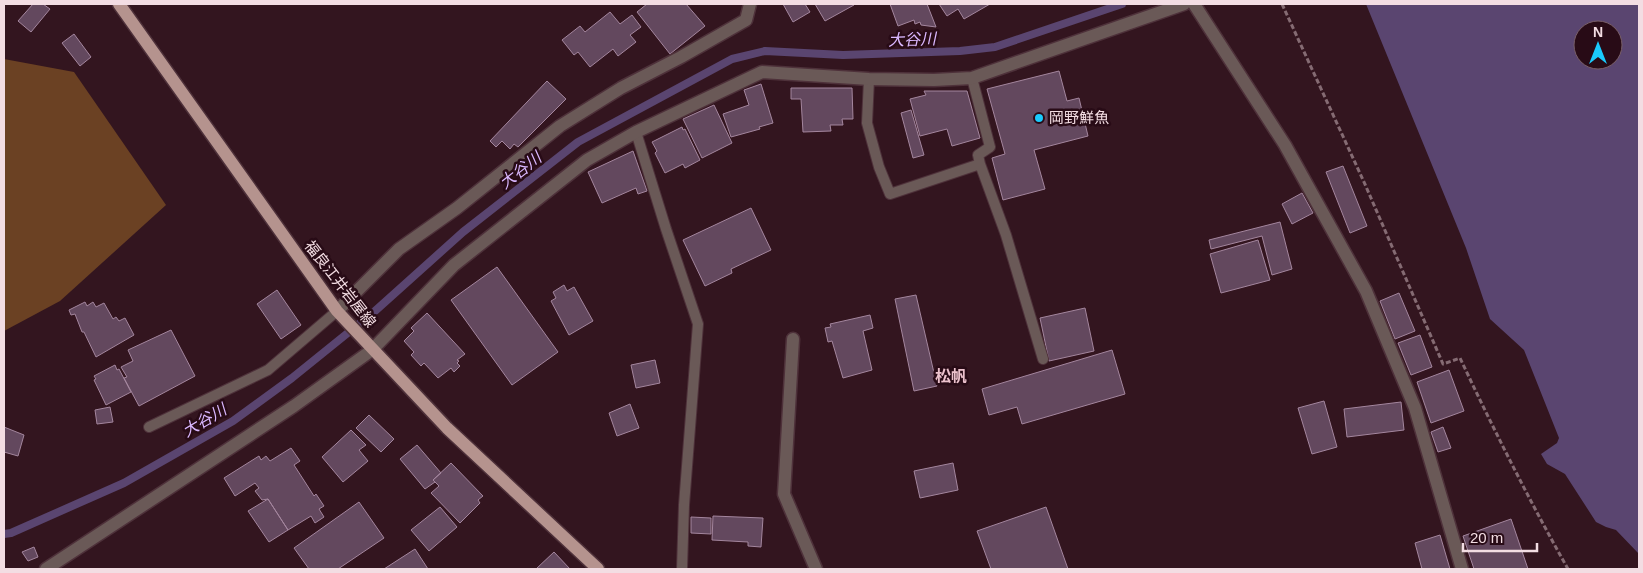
<svg xmlns="http://www.w3.org/2000/svg" width="1643" height="573" font-family="Arial,'Noto Sans JP',sans-serif">
	<style>
		.forest { fill: #6b4123 }
		.water { fill: #5a4570; fill-rule: evenodd }
		.lines { fill: none; stroke-linecap: round; stroke-linejoin: round }
		.stream { stroke: #5a4570; stroke-width: 8 }
		.building { fill: #63485e; stroke: #a4869e }
		.lane-casing { stroke: #4e313a; stroke-width: 12 }
		.street-casing { stroke: #4e313a; stroke-width: 15 }
		.primary-casing { stroke: #4e313a; stroke-width: 15 }
		.path { stroke: #856b73; stroke-width: 3; stroke-dasharray: 5 2.5; stroke-linecap: butt }
		.lane { stroke: #6a5957; stroke-width: 10 }
		.street { stroke: #6a5957; stroke-width: 12 }
		.primary { stroke: #b5938e; stroke-width: 12 }
		.poi-dot { fill: #1acafc; stroke: #280b16; stroke-width: 2 }
		.labels { text-anchor: middle; stroke-width: 5; stroke-linejoin: round; paint-order: stroke }
		.poi-label { font-size: 15px; fill: #f3dde3; stroke: #280b16; text-anchor: start }
		.street-label { font-size: 15px; fill: #f3dde3; stroke: #280b16 }
		.water-label { font-size: 16px; font-style: italic; fill: #dab8ff; stroke: #280b16 }
		.neighbourhood-label { font-size: 16px; font-weight: bold; fill: #ecc2cd; stroke: #280b16 }
	</style>
	<rect width="100%" height="100%" fill="#33151f"/>
	<path class="forest" d="M4,59L74,72L166,205L60,301L4,331Z"/>
	<path class="water" d="M1366,4H1639V554L1616,530L1606,527L1596,522L1565,474L1547,464L1541,454L1557,443L1559,438L1524,350L1490,319L1466,248ZM1583,30H1613V60H1583Z"/>
	<g class="lines">
		<path class="stream" d="M4,534L11,533L124,483L233,421L292,378L375,311L463,232L578,142L732,59L765,51L843,55L960,51L995,47L1122,4"/>
	</g>
	<path class="building" d="M33,4H43L50,9L31,32L18,21Z
		M647,4H686L705,26L670,54L637,12Z
		M783,4H805L810,12L793,22Z
		M815,4H853L854,5L825,21Z
		M890,4H927L936,27L921,25L920,22L915,24L914,20L898,26Z
		M939,4H990L964,19L958,9L947,16Z
		M610,12L620,24L632,15L641,27L630,35L636,42L618,56L613,49L590,67L578,52L574,55L562,40L580,26L585,32Z
		M74,34L91,57L80,66L62,43Z
		M1059,71L1067,101L1079,98L1088,136L1034,150L1045,189L1003,200L992,158L1005,154L987,89Z
		M547,81L566,99L518,147L514,144L510,149L502,141L496,147L490,141Z
		M761,84L773,123L759,127L760,129L731,137L723,114L749,105L744,90Z
		M791,88H852L853,119H842L843,125H830L831,131L803,132L801,99H791Z
		M924,91H967L980,138L952,146L947,129L920,136L910,99L926,95Z
		M714,105L732,143L702,158L683,119Z
		M911,110L924,155L913,158L901,113Z
		M682,127L683,130L685,129L700,160L685,168L683,164L665,173L655,153L657,151L652,142Z
		M633,151L647,191L638,194L636,188L602,203L588,172Z
		M1343,166L1367,226L1350,233L1326,172Z
		M1302,193L1313,213L1292,224L1282,204Z
		M751,208L771,250L731,269L732,273L705,286L683,240Z
		M1280,222L1292,269L1272,275L1262,236L1211,249L1209,240Z
		M1258,240L1270,280L1221,293L1210,254Z
		M497,267L558,352L512,385L451,300Z
		M564,285L567,291L574,287L593,321L569,335L551,301L556,298L553,292Z
		M277,290L301,325L281,339L257,304Z
		M1399,293L1415,331L1395,339L1380,301Z
		M916,295L937,386L914,391L895,299Z
		M85,302L87,306L93,302L96,307L104,303L113,319L116,317L119,321L125,318L134,335L96,357L84,332H82L75,314L71,315L69,310Z
		M1085,308L1094,351L1049,361L1040,318Z
		M427,313L465,354L457,360L459,361L457,363L460,366L454,372L451,368L438,378L424,363L421,366L411,355L414,352L404,341L414,331L411,328Z
		M870,315L873,328L863,331L872,370L843,378L832,341L828,342L825,328L831,327L830,324Z
		M171,330L195,376L139,406L124,378L127,377L121,367L133,361L128,350Z
		M1420,335L1432,367L1411,375L1398,343Z
		M1112,350L1125,394L1022,424L1017,407L989,415L982,389Z
		M655,360L660,383L636,388L631,365Z
		M115,365L117,370L119,369L131,392L106,405L94,380L96,379L94,376Z
		M1449,370L1464,411L1431,423L1417,382Z
		M1324,401L1337,447L1312,454L1298,408Z
		M1401,402L1404,430L1347,437L1344,409Z
		M630,404L639,428L617,436L609,413Z
		M110,407L113,422L97,424L95,410Z
		M369,415L394,439L381,452L356,428Z
		M4,427L24,435L18,456L4,452Z
		M1443,427L1451,448L1438,452L1431,432Z
		M351,430L366,445L359,450L368,461L343,482L322,457Z
		M417,445L441,473L433,480L435,482L425,489L400,459Z
		M291,448L300,461L294,465L314,496L316,494L324,506L319,509L324,517L315,523L311,516L288,530L268,499L262,500L255,491L259,488L255,483L235,496L224,478L259,456L261,460L266,456L270,461Z
		M451,463L483,496L478,500L480,503L460,523L431,493L439,486L433,480Z
		M953,463L958,490L920,498L914,471Z
		M268,499L288,530L269,542L248,511Z
		M359,502L384,538L338,569H309L294,548Z
		M440,507L457,527L429,551L411,530Z
		M1046,507L1068,569H991L977,531Z
		M713,516L763,518L761,547L748,546V542L712,540Z
		M691,517L711,518V534L691,533Z
		M1511,519L1528,569H1474L1463,536Z
		M1440,535L1450,569H1422L1415,543Z
		M34,547L38,557L28,561L22,552Z
		M415,549L428,569H384Z
		M554,552L570,569H536Z"/>
	<g class="lines">
		<defs>
			<path id="lane" d="M972,78L990,147L978,155L980,164L1006,235L1043,359
				M869,79L867,123L879,167L890,194L980,164
				M636,132L666,229L698,324L684,505L682,569
				M149,427L268,370L337,311"/>
			<path id="street" d="M1194,4L1285,145L1366,291L1415,408L1462,569
				M337,311L399,249L457,208L560,126L621,88L681,57L746,20L750,4
				M793,339L784,494L816,569
				M46,569L294,406L372,350L454,265L587,160L636,132L762,72L869,79L934,80L972,78L1184,4"/>
			<path id="primary" d="M119,4L337,311L447,428L598,569"/>
		</defs>
		<use href="#lane" class="lane-casing"/>
		<use href="#street" class="street-casing"/>
		<use href="#primary" class="primary-casing"/>
		<path class="path" d="M1282,4L1364,182L1443,364L1460,358C1494,430 1529,500 1568,569"/>
		<use href="#lane" class="lane"/>
		<use href="#street" class="street"/>
		<use href="#primary" class="primary"/>
	</g>
	<circle class="poi-dot" cx="1039" cy="118" r="5"/>
	<g class="labels">
		<g class="poi-label">
			<text x="1049" y="123">岡野鮮魚</text>
		</g>
		<g class="street-label">
			<text transform="translate(340 284) rotate(52)" y="5">福良江井岩屋線</text>
		</g>
		<g class="water-label">
			<text transform="translate(912 39) rotate(-2)" y="6">大谷川</text>
			<text transform="translate(520 170) rotate(-38)" y="6">大谷川</text>
			<text transform="translate(204 420) rotate(-31)" y="6">大谷川</text>
		</g>
		<g class="neighbourhood-label">
			<text x="951" y="382">松帆</text>
		</g>
	</g>
	<rect width="1643" height="573" fill="none" stroke="#f3dde3" stroke-width="10"/>
	<g transform="translate(1598 45)"><circle r="24" fill="#280b16" stroke="#795f68"/>
	<path d="M0-4L9 19L0 12L-9 19Z" fill="#1acafc"/>
	<text y="-8" font-size="14" font-weight="bold" text-anchor="middle" fill="#f3dde3">N</text>
	</g>
	<path d="M1463 543v8h74v-8" fill="none" stroke="#f3dde3" stroke-width="2.5"/>
	<text x="1470" y="543" font-size="15" fill="#f3dde3" stroke="#280b16" stroke-width="4" paint-order="stroke">20 m</text>
</svg>
